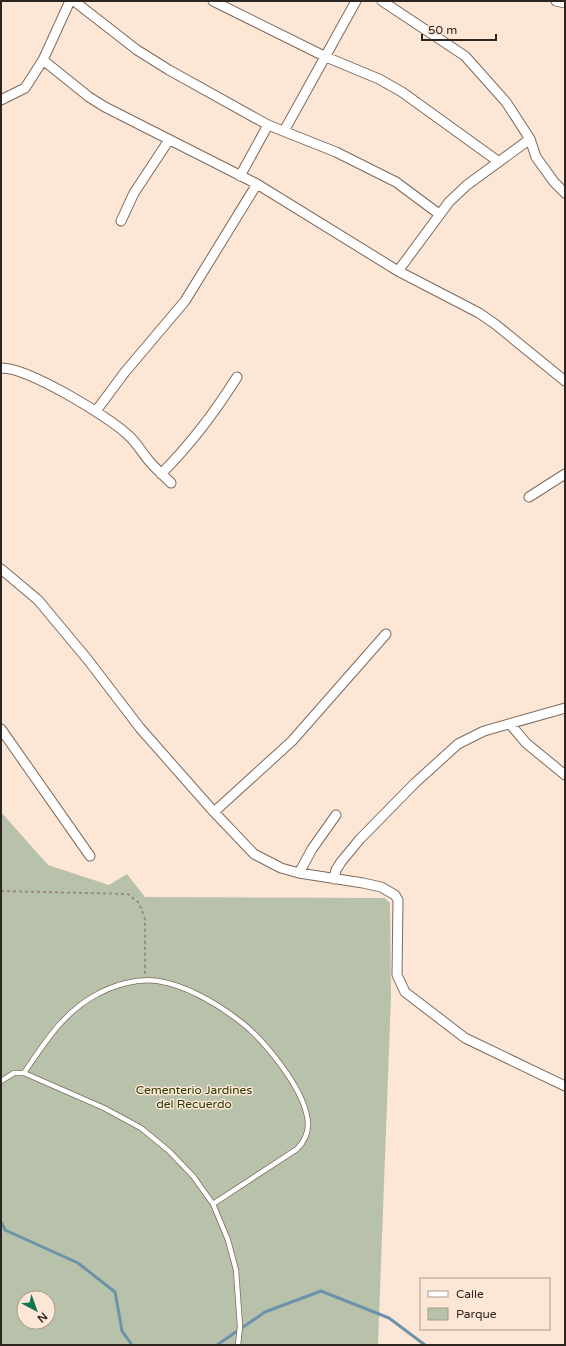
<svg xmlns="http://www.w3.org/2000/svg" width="566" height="1346" font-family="'Varela Round',sans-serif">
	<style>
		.green { fill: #b8c2ab; fill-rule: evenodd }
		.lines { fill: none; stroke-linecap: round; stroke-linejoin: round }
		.stream { stroke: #6c93a9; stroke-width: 3 }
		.lane-casing { stroke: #7e6a5c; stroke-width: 6 }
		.street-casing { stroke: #7e6a5c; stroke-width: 11 }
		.path { stroke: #998a7f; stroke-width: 2; stroke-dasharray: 3 3; stroke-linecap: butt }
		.lane { stroke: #fff; stroke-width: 4.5 }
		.street { stroke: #fff; stroke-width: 9 }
		.labels { text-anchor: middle; stroke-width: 3; stroke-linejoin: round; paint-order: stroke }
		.park-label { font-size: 12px; fill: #293c00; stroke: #fce6d6 }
	</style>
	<rect width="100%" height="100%" fill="#fce6d6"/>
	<path class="green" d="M1,812L48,865L109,885L127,874L145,897L385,898L390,903L391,996L378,1345H1ZM24,1298H48V1322H24Z"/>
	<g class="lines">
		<path class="stream" d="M1,1222L5,1230L78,1263L115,1292L122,1331L132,1345
			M217,1345L265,1312L321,1291L389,1318L425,1345"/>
		<defs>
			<path id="lane" d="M24,1073C44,1044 62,1014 94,996C113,985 137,978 158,981C185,985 216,1003 237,1019C262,1037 301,1085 307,1116C310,1129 306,1140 297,1149L213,1204
				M1,1081L14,1073H24L104,1108L141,1128L169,1151L193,1176L213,1204L228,1240L236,1270L240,1326L238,1345"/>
			<path id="street" d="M74,1L137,50L169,70L268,125L336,152L396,182L439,214
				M213,1L326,57L379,79L402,92L499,162
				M382,1L465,56L506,102L530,139L536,157L554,182L565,193
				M556,1L565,3
				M43,60L89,97L105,107L257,184L398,271L479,313L495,324L565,381
				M1,100L25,88L43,60L70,1
				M284,131L356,1
				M240,176L268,125
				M121,221L134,193L169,140
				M398,271L449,202L467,185L530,139
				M1,368C27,367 110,417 129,436C137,443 142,453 150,462C156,469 164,476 171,483
				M96,411L125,372L185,301L257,184
				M161,474C191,444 215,412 237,377
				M529,497L565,474
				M1,569L38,600L88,660L140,728L214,812L254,854L281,868L299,873L363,883L381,887L395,895L398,900L397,975L405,992L465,1038L565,1086
				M510,724L526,743L565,775
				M1,729L90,856
				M214,812L292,741L386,634
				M299,873L312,849L336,815
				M334,879L336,870L341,862L360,839L415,783L458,744L484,731L565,708"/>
		</defs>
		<use href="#lane" class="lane-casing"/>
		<use href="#street" class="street-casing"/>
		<path class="path" d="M1,891L128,894L139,903L145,919V974"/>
		<use href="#lane" class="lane"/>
		<use href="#street" class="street"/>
	</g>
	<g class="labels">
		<g class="park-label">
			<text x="194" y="1094">Cementerio Jardines<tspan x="194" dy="14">del Recuerdo</tspan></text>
		</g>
	</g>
	<rect width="566" height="1346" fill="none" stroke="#2d251f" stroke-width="4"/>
	<rect x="420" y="1278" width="130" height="52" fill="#fce6d6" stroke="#a9998d"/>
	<rect x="428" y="1291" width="20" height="6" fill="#ffffff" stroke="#a9998d"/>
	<text x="456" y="1298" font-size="12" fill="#2d251f">Calle</text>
	<rect x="428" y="1308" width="20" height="12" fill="#b8c2ab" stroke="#a9998d"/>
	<text x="456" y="1318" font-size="12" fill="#2d251f">Parque</text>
	<g transform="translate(36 1310) rotate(139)"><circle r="19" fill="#fce6d6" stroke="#a9998d"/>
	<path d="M0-3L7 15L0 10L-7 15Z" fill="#0f7750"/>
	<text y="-6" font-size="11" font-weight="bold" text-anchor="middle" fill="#2d251f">N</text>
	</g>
	<path d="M422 34v6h74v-6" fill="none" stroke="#2d251f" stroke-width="2"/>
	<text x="428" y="34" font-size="12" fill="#2d251f" stroke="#fce6d6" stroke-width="3" paint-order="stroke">50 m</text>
</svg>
